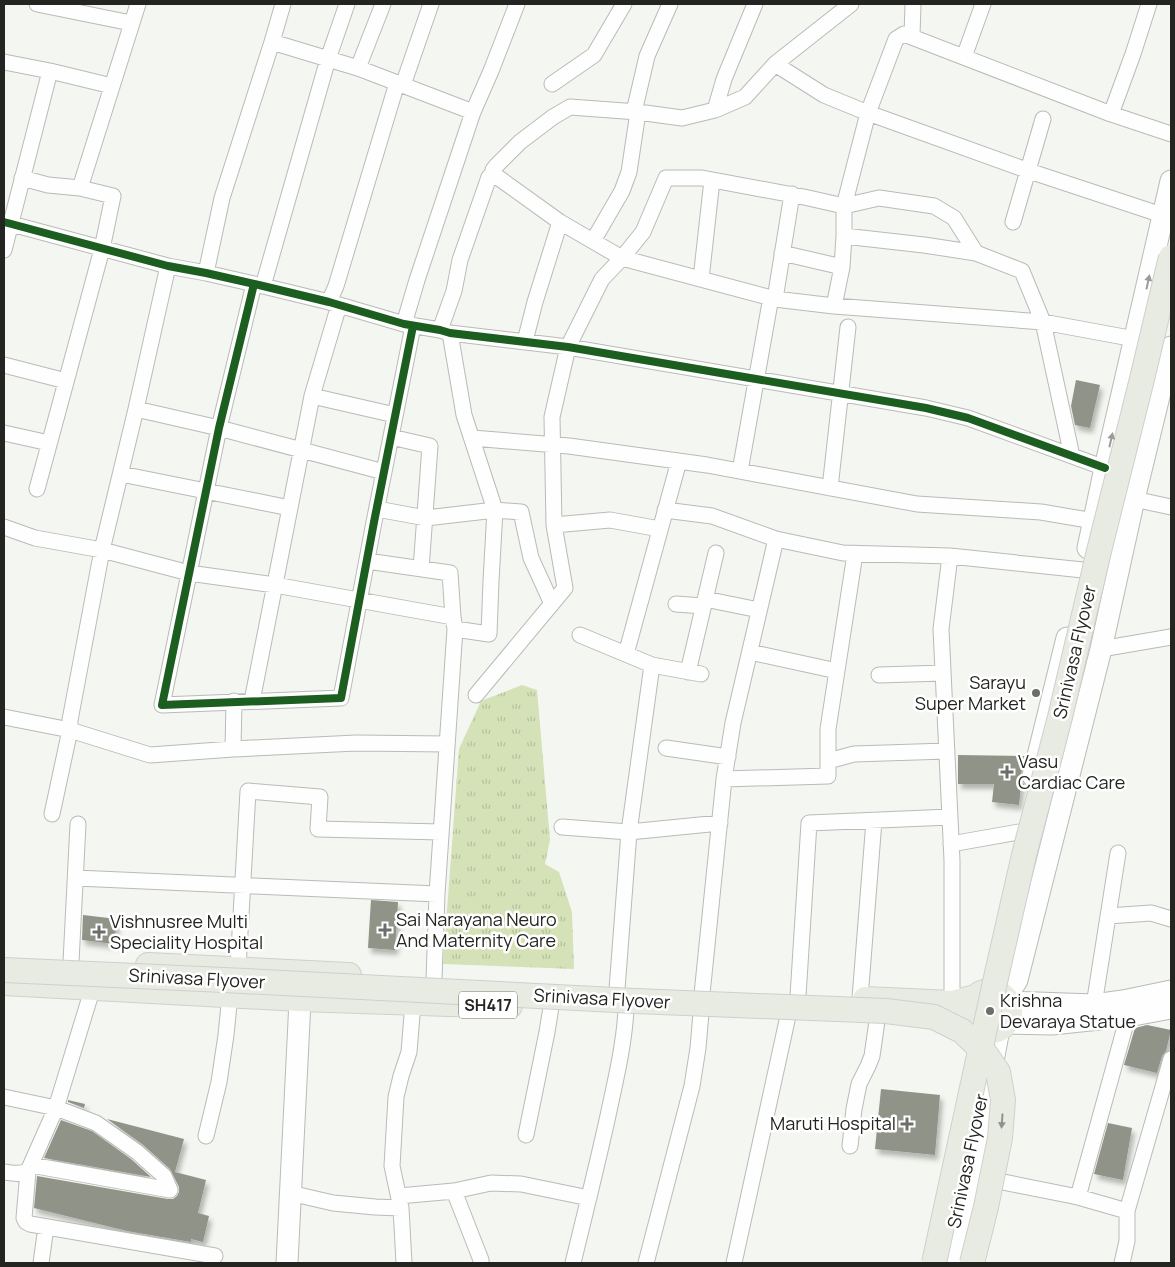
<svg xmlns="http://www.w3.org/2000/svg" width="1175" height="1267" font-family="Manrope,sans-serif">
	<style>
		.grass { fill: url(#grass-tufts) }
		.building { fill: #909387; filter: url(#shadow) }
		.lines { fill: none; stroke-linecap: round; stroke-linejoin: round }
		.street-casing { stroke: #b9bbb7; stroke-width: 17 }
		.secondary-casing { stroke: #b9bbb7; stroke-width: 23 }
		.primary-casing { stroke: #cfd0ce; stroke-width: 26 }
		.street { stroke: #fdfefd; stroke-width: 15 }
		.secondary { stroke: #fdfefd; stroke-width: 21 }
		.primary { stroke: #e8ebe2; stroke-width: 24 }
		.primary-bridge-casing { stroke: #cfd0ce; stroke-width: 26; stroke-linecap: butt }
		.primary-bridge { stroke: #e8ebe2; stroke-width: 24 }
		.cycleway-casing { stroke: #fff; stroke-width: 11 }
		.cycleway { stroke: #1b5e20; stroke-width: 8 }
		.oneway { fill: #9b9c9a }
		.oneway2 { fill: #90928b }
		.poi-dot { fill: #6d6e6a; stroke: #fff; stroke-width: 2 }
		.labels { text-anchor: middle; stroke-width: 5; stroke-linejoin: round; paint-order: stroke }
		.shield { fill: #fff; stroke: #666664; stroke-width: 1 }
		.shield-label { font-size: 16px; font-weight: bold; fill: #242521 }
		.street-label { font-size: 18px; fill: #242521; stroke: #fff }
		.poi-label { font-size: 18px; fill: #242521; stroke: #fff; text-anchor: start }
	</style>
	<defs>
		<pattern id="grass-tufts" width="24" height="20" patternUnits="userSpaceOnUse" patternTransform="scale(1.25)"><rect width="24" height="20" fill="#d5e1b7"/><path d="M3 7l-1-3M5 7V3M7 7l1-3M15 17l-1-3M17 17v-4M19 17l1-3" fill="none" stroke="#b7c19d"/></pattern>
		<filter id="shadow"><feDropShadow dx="3" dy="5" stdDeviation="2.5" flood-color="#0004"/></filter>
	</defs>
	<rect width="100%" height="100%" fill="#f4f6f1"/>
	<path class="grass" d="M522,685L537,690L550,840L545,864L559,872L572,912L574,969L443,964L459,749L481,701Z"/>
	<path class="building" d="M1076,380L1100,385L1090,428L1075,425L1071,406Z
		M958,755L1025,756L1021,774V780L1024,785H1021L1019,805L992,802L994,784H958Z
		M371,900L398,902L395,950L368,948Z
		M83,915L117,919L114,944L82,940Z
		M1147,1025L1171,1030L1166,1051L1162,1056L1157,1073L1124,1065L1135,1028Z
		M881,1089L940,1095L935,1155L875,1149Z
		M68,1100L85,1104L84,1108L68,1102Z
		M107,1119L184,1139L175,1172L206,1180L198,1213L209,1216L203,1242L191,1239V1242L127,1231L34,1208L37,1176L168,1199H173L177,1196L179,1192V1187L170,1169L142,1144Z
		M61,1120L92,1131L131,1159L151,1177L44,1158Z
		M1108,1123L1132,1128L1123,1180L1094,1174Z"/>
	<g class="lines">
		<defs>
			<path id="street" d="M37,4L131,23
				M912,36L913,4
				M272,42L283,4
				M964,57L983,4
				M4,62L50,71L112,86
				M775,64L824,95L868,113L1029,171L1162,215
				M358,68L383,4
				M552,84L594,55L624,4
				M403,85L431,4
				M715,110L724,79L755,4
				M634,112L647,56L670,4
				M1111,114L1133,54L1149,4
				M492,175L493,170L496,166L520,142L553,117L570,107L638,112L682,118L715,110L745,97L775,64L851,4
				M22,178L48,185L80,188L113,196L102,249L37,489
				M80,188L138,4
				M4,222L168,266L206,273L263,286L329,302L404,324L440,330L450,333L568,347L926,408L968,418L1105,468
				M1013,222L1043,119
				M844,236L924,245L976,253L1022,271L1043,322L1072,456
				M593,241L622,191L629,172L638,112
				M4,250L50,71
				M782,253L842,267
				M206,273L222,198L272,42L358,68L473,112
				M701,279L712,180
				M254,284L219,428L162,705L341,698L374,522L413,326
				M263,286L328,59L347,4
				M775,299L792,194
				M329,302L336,286L397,83
				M339,305L312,396L395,415
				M834,306L842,267L844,236V206L868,113L896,39L904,34L1111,114L1171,134
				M404,324L417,280L473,112L491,71L517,4
				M440,330L454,291L460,260L489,177L492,175L496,176L560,222L622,258L775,299L834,306L1043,322L1135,339
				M450,333L464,415L495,510L491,581L489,634L455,629
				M525,341L535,302L560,222
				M4,365L66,381
				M136,409L219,428L384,472
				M4,433L49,443
				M391,437L430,446L421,569
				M472,438L569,446L707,465L917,504L1041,512L1094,521
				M740,471L771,297
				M121,474L290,508
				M830,488L848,327
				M1134,499L1171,507
				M377,509L426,518L495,510L521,512L531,558L552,604
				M665,510L712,516L776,539L843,553L950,556L1083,570
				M554,525L610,520L660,529
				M4,527L35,538L102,550L189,573L275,585L453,617L455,629L437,894L434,979
				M950,556L941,629L952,860V1003
				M367,561L450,573L453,617
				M705,599L759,610
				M676,604L703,606
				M580,635L652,665L701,674
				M1101,649L1171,637
				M750,652L837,671
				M626,654L679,461
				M688,672L716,553
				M879,675L943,673
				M476,695L565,588L554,525L552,417L568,347L602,279L622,258L643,232L666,178H702L804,197L844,206L879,198L934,206L954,218L976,253
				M252,701L312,396
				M4,717L70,730L150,755L233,749L356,743L447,744
				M666,748L728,757
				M233,749L234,701
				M828,761L854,754L947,751
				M724,779L828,776V729L855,554
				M52,814L70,730V720L102,550L136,409L168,266
				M562,827L629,832L720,823
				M951,844L1019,832
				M76,878L437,894
				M1108,916L1151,913L1171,919
				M71,962L78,824
				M238,968L248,791L320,797L318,829L441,832
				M93,987L56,1108L28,1171L24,1218L26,1222L30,1224L215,1256
				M617,989L629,832L652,665
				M702,994L724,779L733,723L776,539
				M798,996L809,823L950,817
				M860,998L874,821
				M1094,1005L1118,853
				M4,1097L56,1108L96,1123L137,1152L164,1176L170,1190
				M526,1135L547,1032L551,1007
				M206,1136L219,1082L226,1035L230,995
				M850,1146L854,1109L859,1084L868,1066L872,1056L877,1021
				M31,1165L170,1190
				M4,1172C13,1173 20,1175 28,1171
				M983,1178L1078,1197L1127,1211
				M454,1191L481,1260V1263
				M290,1193L333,1203L375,1207L401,1208
				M399,1196L454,1191L491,1183L521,1184L589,1198
				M1078,1197L1128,1016
				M41,1263L46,1227
				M404,1263L401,1208L392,1166L396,1097L401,1076L409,1052L413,1003
				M573,1263C585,1213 598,1162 609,1111C616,1078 624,1045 626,1010
				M646,1263L692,1086L698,1048L701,1013
				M734,1263L788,1016
				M1122,1263L1127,1241V1211L1171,1059"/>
			<path id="secondary" d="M1088,548L1105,468L1171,181
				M1033,776L1067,638
				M1006,998L1017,980L1101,649L1134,499L1171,347
				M1008,1002L1094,1005L1123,1001L1171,991
				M1006,1023L1052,1024L1128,1016L1171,1008
				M287,1263L301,981
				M951,1263L972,1175L999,1029"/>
			<path id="primary" d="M148,965L349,975
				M4,983L300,999L510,1006
				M970 1011a20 20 0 1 1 40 0a20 20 0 1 1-40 0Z
				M865,999L952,1003L975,997"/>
		</defs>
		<use href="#street" class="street-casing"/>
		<use href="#secondary" class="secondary-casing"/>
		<use href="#primary" class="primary-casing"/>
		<use href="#street" class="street"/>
		<use href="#secondary" class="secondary"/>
		<use href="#primary" class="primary"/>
		<defs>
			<path id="primary-bridge" d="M4,970L224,980L635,1001L886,1011L934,1017L962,1031L985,1053L998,1072L1003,1100L1000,1138L986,1207L972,1263
				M934,1263L997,973L1024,855L1060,717L1099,551L1142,379L1171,257"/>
		</defs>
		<use href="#primary-bridge" class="primary-bridge-casing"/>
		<use href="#primary-bridge" class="primary-bridge"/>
		<defs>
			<path id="cycleway" d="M4,222L168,266L206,273L263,286L329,302L404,324L440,330L450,333L568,347L926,408L968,418L1105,468
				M254,284L219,428L162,705L341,698L374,522L413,326"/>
		</defs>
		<use href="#cycleway" class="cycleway-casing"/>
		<use href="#cycleway" class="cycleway"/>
	</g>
	<defs><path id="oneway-solid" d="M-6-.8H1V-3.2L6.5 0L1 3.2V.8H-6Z" transform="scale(1.25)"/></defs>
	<g class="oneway">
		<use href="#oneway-solid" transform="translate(1148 282) rotate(-78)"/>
		<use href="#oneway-solid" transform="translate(1111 440) rotate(-77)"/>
	</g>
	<use class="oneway2" href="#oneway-solid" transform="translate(1002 1121) rotate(94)"/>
	<g class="poi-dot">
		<circle cx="1036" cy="693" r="5"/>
		<path d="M1004.5 764.5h5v5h5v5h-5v5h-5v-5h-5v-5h5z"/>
		<path d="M382.5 922.5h5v5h5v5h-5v5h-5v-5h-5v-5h5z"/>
		<path d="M96.5 924.5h5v5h5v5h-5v5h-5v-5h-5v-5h5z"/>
		<circle cx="990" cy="1011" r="5"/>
		<path d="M904.5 1116.5h5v5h5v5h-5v5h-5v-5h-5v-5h5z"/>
	</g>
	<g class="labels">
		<rect class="shield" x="459" y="991.5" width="58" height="27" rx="4"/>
		<g class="shield-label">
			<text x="488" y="1011">SH417</text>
		</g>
		<g class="street-label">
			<text transform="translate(1075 652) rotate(-77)" y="6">Srinivasa Flyover</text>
			<text transform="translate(197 979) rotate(3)" y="6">Srinivasa Flyover</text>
			<text transform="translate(602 999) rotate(3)" y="6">Srinivasa Flyover</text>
			<text transform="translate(968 1161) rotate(-78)" y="6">Srinivasa Flyover</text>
		</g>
		<g class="poi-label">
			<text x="1026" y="689" text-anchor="end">Sarayu<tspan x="1026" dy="21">Super Market</tspan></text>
			<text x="1018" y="768">Vasu<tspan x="1018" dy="21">Cardiac Care</tspan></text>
			<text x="396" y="926">Sai Narayana Neuro<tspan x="396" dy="21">And Maternity Care</tspan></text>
			<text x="110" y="928">Vishnusree Multi<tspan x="110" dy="21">Speciality Hospital</tspan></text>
			<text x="1000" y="1007">Krishna<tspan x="1000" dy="21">Devaraya Statue</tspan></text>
			<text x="896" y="1130" text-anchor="end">Maruti Hospital</text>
		</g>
	</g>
	<rect width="1175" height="1267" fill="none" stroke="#242521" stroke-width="10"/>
</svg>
